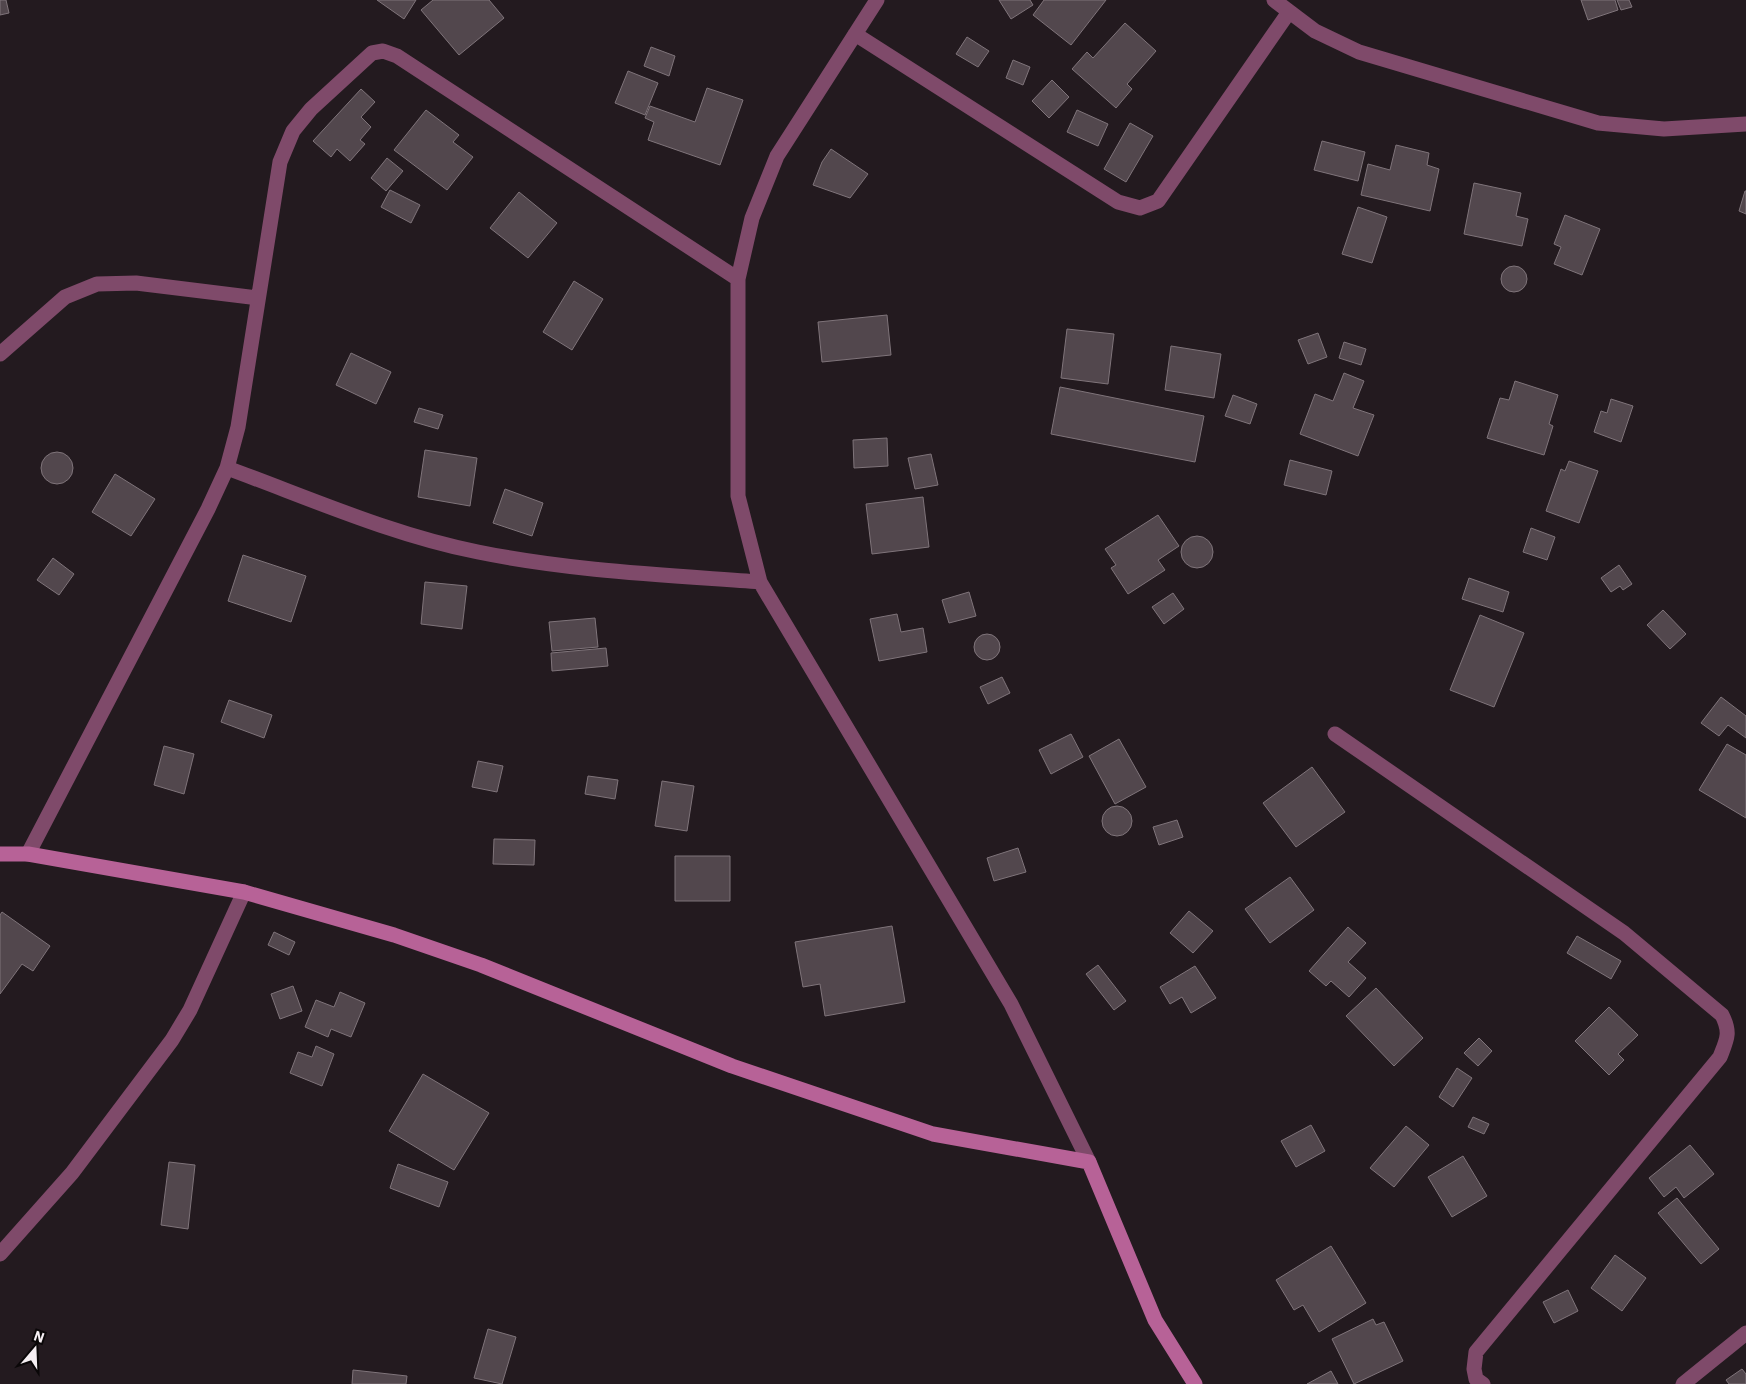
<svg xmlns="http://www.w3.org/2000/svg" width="1746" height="1384" font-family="'IBM Plex Sans',sans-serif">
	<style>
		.building { fill: #52474d; stroke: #7f747a }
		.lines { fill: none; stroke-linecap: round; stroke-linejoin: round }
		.street { stroke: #7f4a6a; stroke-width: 15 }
		.secondary { stroke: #b76297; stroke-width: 15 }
	</style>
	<rect width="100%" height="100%" fill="#231a1f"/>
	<path class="building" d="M0,0H6L9,13L0,15Z
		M377,0H416L404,19Z
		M433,0H489L504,18L459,55L421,10Z
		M999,0H1030L1033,5L1011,19Z
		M1044,0H1106L1071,45L1033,15Z
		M1581,0H1615L1618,10L1588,20Z
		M1617,0H1629L1632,7L1621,10Z
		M1125,23L1156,51L1127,84L1132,89L1116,108L1072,69L1087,52L1093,58Z
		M967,37L989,51L978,67L956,54Z
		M651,47L675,56L669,76L644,66Z
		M1013,60L1030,67L1023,85L1006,78Z
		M628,71L658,83L645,115L615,103Z
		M1052,80L1069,97L1049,118L1032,101Z
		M707,88L743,100L720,165L648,140L654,122L645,118L650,106L695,122Z
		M361,89L375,102L361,117L371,127L360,140L365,144L350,161L337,149L331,157L313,141Z
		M426,110L459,135L453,142L473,157L447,190L394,150Z
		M1077,110L1108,124L1098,146L1067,132Z
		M1130,123L1153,136L1126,182L1104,169Z
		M1322,141L1365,152L1358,181L1314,170Z
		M1396,145L1429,153L1427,165L1439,169L1430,211L1361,195L1368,164L1390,170Z
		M831,149L868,174L850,198L813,185L822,162Z
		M387,158L403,171L386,191L371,178Z
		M1474,183L1521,193L1516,216L1528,219L1522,246L1464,234Z
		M390,190L420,205L411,223L381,207Z
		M1745,191H1746V214L1739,211Z
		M519,192L557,223L528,258L490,228Z
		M1358,207L1387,217L1372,263L1342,254Z
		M1565,215L1600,229L1582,275L1554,264L1561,247L1554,244Z
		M1501 279a13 13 0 1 1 26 0a13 13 0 1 1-26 0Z
		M574,281L603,299L572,350L543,332Z
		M887,315L891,355L822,362L818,322Z
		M1067,329L1114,334L1108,384L1061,378Z
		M1318,333L1327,357L1308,364L1298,340Z
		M1344,342L1366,349L1361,365L1339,358Z
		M1171,346L1221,354L1214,398L1165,390Z
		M351,353L391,372L376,404L336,385Z
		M1344,373L1364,381L1353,408L1374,415L1358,456L1300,434L1315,394L1333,401Z
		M1515,381L1558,395L1549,424L1553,426L1544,455L1487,438L1500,398L1509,400Z
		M1060,387L1204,416L1195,462L1051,434Z
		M1233,395L1257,404L1250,424L1225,416Z
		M1611,399L1633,406L1621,442L1594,432L1601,411L1607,413Z
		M419,408L443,415L438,429L414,422Z
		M887,438L888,466L854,468L853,440Z
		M425,450L477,458L470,506L418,497Z
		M41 468a16 16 0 1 1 32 0a16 16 0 1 1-32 0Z
		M931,454L938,485L915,489L908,458Z
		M1290,460L1332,471L1326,495L1284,485Z
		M1569,461L1598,471L1579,523L1546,511L1561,469L1565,471Z
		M115,474L155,499L131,536L92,512Z
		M505,489L543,503L532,536L493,523Z
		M923,497L929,547L872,554L866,504Z
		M1158,515L1179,546L1158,560L1165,570L1128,594L1111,568L1116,565L1105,549Z
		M1531,528L1555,537L1547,560L1523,552Z
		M1181 552a16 16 0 1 1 32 0a16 16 0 1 1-32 0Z
		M243,555L306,576L291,622L228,601Z
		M53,558L74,574L59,595L37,580Z
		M1619,565L1632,584L1623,590L1620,586L1611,592L1601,578Z
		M1469,578L1509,592L1503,612L1462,599Z
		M425,582L467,586L462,629L421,624Z
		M969,592L976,616L949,623L942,600Z
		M1173,593L1184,609L1164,624L1152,607Z
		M1663,610L1686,634L1670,649L1647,625Z
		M897,614L901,632L923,628L927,652L879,661L870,619Z
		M1480,615L1524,633L1494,707L1450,690Z
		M595,618L598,647L552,651L549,622Z
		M974 647a13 13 0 1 1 26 0a13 13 0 1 1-26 0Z
		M606,648L608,666L552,671L551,653Z
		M1002,677L1010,693L988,704L980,687Z
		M1721,697L1746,716V738L1728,725L1719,736L1701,723Z
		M229,700L272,715L264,738L221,722Z
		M1071,734L1083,757L1051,774L1039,750Z
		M1119,739L1146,787L1115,804L1089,756Z
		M1727,744L1746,755V818L1699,790Z
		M164,746L194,754L184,794L154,785Z
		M478,761L503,766L497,792L472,787Z
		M1312,767L1345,812L1296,847L1263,803Z
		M588,776L618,780L615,799L585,794Z
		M662,781L694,786L687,831L655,826Z
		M1102 821a15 15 0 1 1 30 0a15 15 0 1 1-30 0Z
		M1177,820L1183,837L1159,845L1153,827Z
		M494,839L535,840L534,865L493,864Z
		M1018,848L1026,872L994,881L987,858Z
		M675,856H730V901H675Z
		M1290,877L1314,910L1270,943L1245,909Z
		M1189,911L1213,931L1193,953L1170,933Z
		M2,912L50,946L33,971L22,964L0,994V915Z
		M892,926L905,1002L825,1016L820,984L803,987L795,942Z
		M1348,927L1366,943L1348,962L1366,978L1349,997L1331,981L1326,986L1309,971Z
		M274,932L295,942L289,955L268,945Z
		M1577,936L1621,961L1611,979L1567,953Z
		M1098,965L1126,1001L1114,1010L1086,974Z
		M1195,966L1216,998L1191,1013L1182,997L1170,1004L1160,987Z
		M293,986L302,1011L280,1019L271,994Z
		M1376,988L1423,1038L1394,1066L1346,1016Z
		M340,992L365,1003L351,1037L331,1029L328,1037L305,1027L316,1000L334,1007Z
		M1609,1007L1638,1035L1618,1054L1624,1060L1609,1075L1575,1041Z
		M1479,1038L1492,1051L1478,1066L1464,1053Z
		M316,1046L334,1054L322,1086L290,1073L298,1052L312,1057Z
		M1457,1068L1472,1078L1453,1107L1439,1097Z
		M423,1074L489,1113L454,1170L389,1131Z
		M1473,1117L1489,1124L1484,1134L1468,1127Z
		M1311,1125L1325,1151L1296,1167L1281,1141Z
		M1406,1126L1429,1145L1394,1187L1370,1168Z
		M1690,1145L1714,1174L1684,1198L1676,1187L1664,1197L1649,1178Z
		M1463,1156L1487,1196L1452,1217L1428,1177Z
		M169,1162L195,1165L188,1229L161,1225Z
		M398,1164L448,1182L439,1207L390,1188Z
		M1677,1198L1719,1249L1701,1264L1658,1213Z
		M1331,1246L1366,1303L1319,1332L1303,1305L1294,1310L1276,1280Z
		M1615,1255L1646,1278L1622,1311L1591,1288Z
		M1568,1290L1578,1311L1554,1323L1543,1302Z
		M1373,1319L1376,1325L1384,1322L1403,1361L1354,1384L1332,1339Z
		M488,1329L516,1337L502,1384L474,1378Z
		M1742,1369L1746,1374V1384H1729L1726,1380Z
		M353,1370L407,1376L406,1384H352Z
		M1331,1371L1338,1384H1307Z"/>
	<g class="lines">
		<path class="street" d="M877,0L777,156L752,218L738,279V496L760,582L1011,1004L1089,1162
			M1274,0L1315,31L1359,52L1598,123L1664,129L1746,124
			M855,34L1118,202L1140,208L1158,201L1289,12
			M0,354L65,297L97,284L136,283L258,298
			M227,468C309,498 392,535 478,552C571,571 666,575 760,582
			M1335,734L1624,933L1722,1015C1731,1033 1727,1039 1720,1057L1476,1352L1474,1369L1476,1379L1483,1384
			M28,854L208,509L227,468L238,427L280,162L293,131L311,109L372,53L383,51L397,56L738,279
			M0,1254L72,1173L172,1040L190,1010L244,892
			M1683,1384L1746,1333"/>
		<path class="secondary" d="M0,854H28L244,892L394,935L481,965L732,1066L933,1134L1089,1162L1155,1320L1195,1384"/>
	</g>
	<g transform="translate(35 1349) rotate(19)" stroke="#0a0708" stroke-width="4" paint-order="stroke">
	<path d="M0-4L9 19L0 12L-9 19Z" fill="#f6eff3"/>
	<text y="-8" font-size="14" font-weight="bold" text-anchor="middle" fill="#f6eff3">N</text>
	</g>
</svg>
